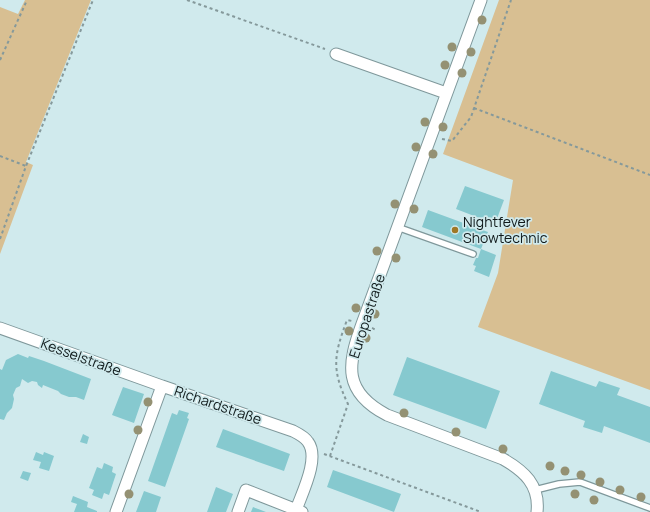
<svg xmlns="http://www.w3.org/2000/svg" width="650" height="512" font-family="Manrope,sans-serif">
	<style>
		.green { fill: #d8bf92 }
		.building { fill: #86c9cf }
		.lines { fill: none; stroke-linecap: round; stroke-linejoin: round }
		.lane-casing { stroke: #7f989b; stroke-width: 8 }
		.street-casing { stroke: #7f989b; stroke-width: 13 }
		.path { stroke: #85999b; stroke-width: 2; stroke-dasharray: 3 3; stroke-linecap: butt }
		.lane { stroke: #fff; stroke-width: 5.5 }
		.street { stroke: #fff; stroke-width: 11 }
		.tree { fill: #949173 }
		.poi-dot { fill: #9f7825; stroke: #d0eaed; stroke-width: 1.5 }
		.labels { text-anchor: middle; stroke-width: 3.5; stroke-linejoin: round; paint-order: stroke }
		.poi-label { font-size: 14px; fill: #101a1b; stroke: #d0eaed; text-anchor: start }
		.street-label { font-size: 14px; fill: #101a1b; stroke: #d0eaed }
	</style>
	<rect width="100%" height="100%" fill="#d0eaed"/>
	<path class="green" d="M25,0H91L26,162L33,165L0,254V7L18,14Z
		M499,0H650V390L478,327L498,273L513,180L443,154Z"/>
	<path class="building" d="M465,186L504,200L495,224L456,209Z
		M428,210L488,232L481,249L422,227Z
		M481,249L496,255L489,277L474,271L476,266L473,265L476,258H478Z
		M18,354L28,358L29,356L44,361L91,379L84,400L76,397H69L61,394L58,391L43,385L42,388L38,385L37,382L32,381L28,383L22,379L20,386L16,388L13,395L14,399L12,408L7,413L4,420L0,419V369L2,370L6,360Z
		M407,357L500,391L486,429L393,395Z
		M551,371L596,387L599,381L620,388L617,395L650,407V443L604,426L602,433L583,427L585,421L539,404Z
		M123,387L144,394L134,423L112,415Z
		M179,410L189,413L187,418L189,419L165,487L148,481L172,413L177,415Z
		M223,429L290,454L284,471L216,447Z
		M83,434L89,437L87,444L80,442Z
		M36,452L43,455L44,452L54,456L49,471L39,468L41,462L33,460Z
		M104,463L113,467L112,472L116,474L109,495L104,493L102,499L92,495L94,490L89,488L97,467L102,469Z
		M333,470L401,494L394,512L327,487Z
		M23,471L31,473L28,481L20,478Z
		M216,487L233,494L226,512H207Z
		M144,491L161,497L156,512H136Z
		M73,496L88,502L87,507L97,511V512H74L77,504L71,502Z
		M253,507L266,512H251Z"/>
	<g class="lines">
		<defs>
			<path id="lane" d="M397,227L473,254
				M535,490L559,484L580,482L650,508"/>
			<path id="street" d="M481,0L362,324C347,365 343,392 387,415L503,459C524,471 540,485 537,512
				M336,54L446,93
				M0,328L162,386
				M116,512L162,386L293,431C299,434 305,437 308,442C320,458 302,493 296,510
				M238,512L246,490L302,512"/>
		</defs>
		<use href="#lane" class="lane-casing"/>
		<use href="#street" class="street-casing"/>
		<path class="path" d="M187,0L325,49
			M0,60L27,0
			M474,108L650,175
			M442,139L452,141L471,117L511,0
			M0,156L26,166
			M0,239L26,166L93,0
			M372,328L376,330
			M324,454L481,512
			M330,456L348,404C331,369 334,355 347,320L352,321"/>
		<use href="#lane" class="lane"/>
		<use href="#street" class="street"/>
	</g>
	<g class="tree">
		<circle cx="482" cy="20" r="4.5"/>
		<circle cx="452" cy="47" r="4.5"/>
		<circle cx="471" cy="52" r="4.5"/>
		<circle cx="445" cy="65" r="4.5"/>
		<circle cx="462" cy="73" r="4.5"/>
		<circle cx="425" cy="122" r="4.5"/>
		<circle cx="443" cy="127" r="4.5"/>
		<circle cx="416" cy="147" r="4.5"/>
		<circle cx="433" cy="154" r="4.5"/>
		<circle cx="395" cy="204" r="4.5"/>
		<circle cx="414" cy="209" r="4.5"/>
		<circle cx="377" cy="251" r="4.5"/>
		<circle cx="396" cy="258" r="4.5"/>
		<circle cx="356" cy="308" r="4.5"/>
		<circle cx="375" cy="314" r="4.5"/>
		<circle cx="349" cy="331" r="4.5"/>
		<circle cx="366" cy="338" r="4.5"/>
		<circle cx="148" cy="402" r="4.5"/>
		<circle cx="404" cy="413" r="4.5"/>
		<circle cx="138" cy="430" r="4.5"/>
		<circle cx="456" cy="432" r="4.5"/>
		<circle cx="503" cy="449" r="4.5"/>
		<circle cx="550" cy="466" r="4.5"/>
		<circle cx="565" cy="471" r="4.5"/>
		<circle cx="581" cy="475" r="4.5"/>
		<circle cx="600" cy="482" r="4.5"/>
		<circle cx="620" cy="490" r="4.5"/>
		<circle cx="129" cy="494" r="4.5"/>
		<circle cx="575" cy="494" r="4.5"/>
		<circle cx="641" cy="497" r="4.5"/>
		<circle cx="594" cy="500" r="4.5"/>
	</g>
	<circle class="poi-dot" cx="455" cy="230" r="4"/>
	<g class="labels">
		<g class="poi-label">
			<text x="463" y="227">Nightfever<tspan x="463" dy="16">Showtechnic</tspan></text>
		</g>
		<g class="street-label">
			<text transform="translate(367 316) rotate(-72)" y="5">Europastraße</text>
			<text transform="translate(81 357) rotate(20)" y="5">Kesselstraße</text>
			<text transform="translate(218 405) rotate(19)" y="5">Richardstraße</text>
		</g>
	</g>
</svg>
